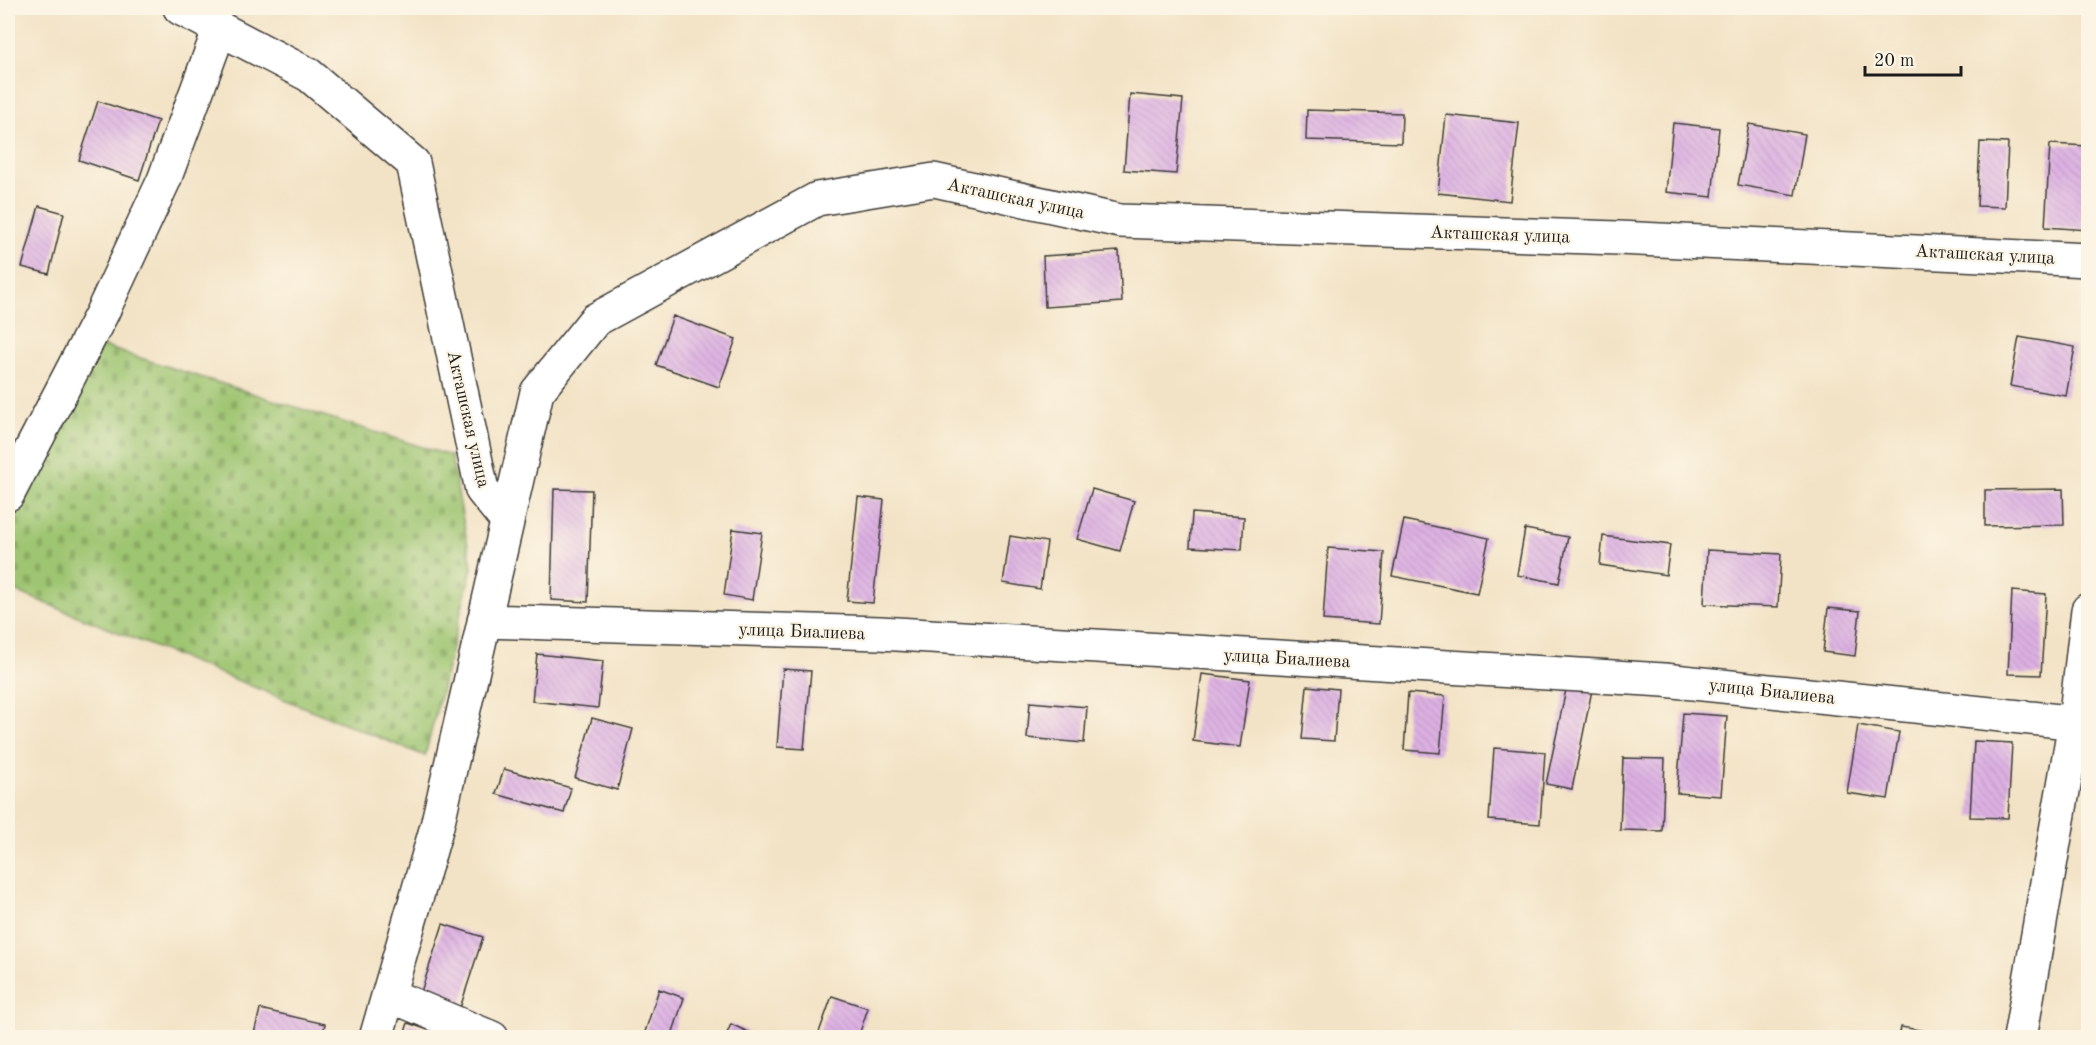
<svg xmlns="http://www.w3.org/2000/svg" width="2096" height="1045" font-family="'Old Standard TT',serif">
	<style>
		.cemetery { fill: url(#cemetery-stones); stroke: #5d7046; stroke-width: 1.5 }
		.building { fill: url(#building-back-hatch) }
		.lines { fill: none; stroke-linecap: round; stroke-linejoin: round }
		.street-casing { stroke: #3c3a36; stroke-width: 36 }
		.street { stroke: #fff; stroke-width: 33 }
		.labels { text-anchor: middle; stroke-width: 4.5; stroke-linejoin: round; paint-order: stroke }
		.street-label { font-size: 18px; fill: #1c1c1c; stroke: #fcf5e5 }
	</style>
	<defs>
		<pattern id="cemetery-stones" width="16" height="16" patternUnits="userSpaceOnUse" patternTransform="scale(1.5)"><rect width="16" height="16" fill="#9ec571"/><path d="M2 7V4a2 2 0 0 1 4 0v3zM10 15v-3a2 2 0 0 1 4 0v3z" fill="#88a961"/></pattern>
		<pattern id="building-back-hatch" width="6" height="6" patternUnits="userSpaceOnUse" patternTransform="scale(1.5)"><rect width="6" height="6" fill="#ddb1e3"/><path d="M-1 5l2 2M0 0l6 6M5-1l2 2" fill="none" stroke="#bd98c2"/></pattern>
	</defs>
	<rect width="100%" height="100%" fill="#fcf5e5"/>
	<filter id="ink" filterUnits="userSpaceOnUse"><feTurbulence type="fractalNoise" baseFrequency=".0167" numOctaves="2"/><feDisplacementMap in="SourceGraphic" scale="12" xChannelSelector="R" yChannelSelector="G"/><feConvolveMatrix kernelMatrix="1 2 1 2 8 2 1 2 1" color-interpolation-filters="sRGB"/></filter>
	<filter id="wash" filterUnits="userSpaceOnUse"><feTurbulence type="fractalNoise" baseFrequency=".008" numOctaves="4" result="noise"/><feDisplacementMap in="SourceGraphic" scale="24" xChannelSelector="R" yChannelSelector="G"/><feGaussianBlur stdDeviation="1.35" result="paint"/><feColorMatrix in="noise" values="0 0 0 0 0 0 0 0 0 0 0 0 0 0 0 0 0 1.4 0 .05"/><feComposite in="paint" operator="in"/></filter>
	<g filter="url(#wash)">
		<rect width="100%" height="100%" fill="#f3e3c6"/>
		<path class="cemetery" d="M102,346L451,456L472,567L425,756L8,588V534Z"/>
		<g id="blocks">
			<path class="building" d="M1130,94L1183,99L1176,174L1124,170Z
				M98,101L158,121L139,180L79,160Z
				M1307,110L1402,113L1401,143L1306,140Z
				M1446,115L1519,123L1510,201L1438,193Z
				M1673,123L1719,128L1712,197L1666,192Z
				M1749,124L1805,134L1795,195L1738,185Z
				M1980,142L2008,143L2005,207L1977,206Z
				M2050,144L2088,146V230L2045,227Z
				M39,206L64,213L49,274L22,267Z
				M1119,251L1122,302L1045,307L1043,256Z
				M673,316L736,339L719,387L656,365Z
				M2019,337L2075,347L2066,396L2010,386Z
				M554,489L592,490L588,602L551,600Z
				M1092,489L1134,501L1120,551L1077,539Z
				M2063,489L2064,525L1985,526V490Z
				M858,497L884,500L873,603L847,601Z
				M1192,513L1244,517L1242,550L1190,547Z
				M1404,520L1489,538L1477,593L1392,576Z
				M733,529L762,533L752,600L724,595Z
				M1525,529L1568,537L1559,583L1517,575Z
				M1010,536L1047,542L1040,589L1003,583Z
				M1603,536L1670,545L1666,575L1600,565Z
				M1328,548L1384,552L1379,624L1323,620Z
				M1707,550L1781,554L1778,607L1704,604Z
				M2012,591L2046,594L2041,675L2008,674Z
				M1828,608L1860,611L1855,656L1823,652Z
				M537,654L603,661L598,708L532,701Z
				M783,669L811,671L804,749L777,747Z
				M1202,674L1250,680L1240,747L1193,741Z
				M1567,685L1592,690L1572,789L1546,784Z
				M1307,686L1338,689L1334,741L1302,739Z
				M1408,693L1445,696L1440,753L1404,750Z
				M1030,702L1087,707L1084,743L1027,738Z
				M1683,713L1727,716L1721,796L1677,793Z
				M592,718L633,729L617,790L575,778Z
				M1858,725L1899,732L1888,799L1847,793Z
				M1974,741L2012,743L2008,818L1970,817Z
				M1494,748L1545,752L1540,824L1489,820Z
				M1623,758L1665,759L1662,831L1620,830Z
				M504,769L571,788L564,813L496,794Z
				M443,924L483,937L460,1008L420,995Z
				M659,989L684,998L671,1038H643Z
				M832,996L868,1008L858,1038H817Z
				M260,1009L325,1024L322,1038H253Z
				M408,1023L437,1033L436,1038H403Z
				M731,1024L761,1038H725Z
				M1901,1027L1932,1032L1931,1038H1899Z"/>
		</g>
	</g>
	<g filter="url(#ink)">
		<use href="#blocks" fill-opacity="0" stroke="#3c3a36" stroke-width="1.5"/>
		<g class="lines">
			<defs>
				<path id="street" d="M180,8L309,75L413,163L482,490L507,521
					M8,494L102,313L164,180L220,28
					M484,621L880,633L1664,680L2088,724
					M389,995L492,1038
					M376,1038L437,826L537,392L595,320L817,199L934,180L1120,221L1618,238L2088,260
					M2020,1038L2075,722L2088,610"/>
			</defs>
			<use href="#street" class="street-casing"/>
			<use href="#street" class="street"/>
		</g>
	</g>
	<g class="labels">
		<g class="street-label">
			<text transform="translate(1016 198) rotate(12)" y="6">Акташская улица</text>
			<text transform="translate(1500 234) rotate(2)" y="6">Акташская улица</text>
			<text transform="translate(1985 254) rotate(3)" y="6">Акташская улица</text>
			<text transform="translate(469 419) rotate(77)" y="6">Акташская улица</text>
			<text transform="translate(802 631) rotate(2)" y="6">улица Биалиева</text>
			<text transform="translate(1287 658) rotate(3)" y="6">улица Биалиева</text>
			<text transform="translate(1772 691) rotate(6)" y="6">улица Биалиева</text>
		</g>
	</g>
	<rect width="2096" height="1045" fill="none" stroke="#fcf5e5" stroke-width="30"/>
	<path d="M1865 66v9h96v-9" fill="none" stroke="#1c1c1c" stroke-width="3"/>
	<text x="1874" y="66" font-size="18" fill="#1c1c1c" stroke="#fcf5e5" stroke-width="4.5" paint-order="stroke">20 m</text>
</svg>
